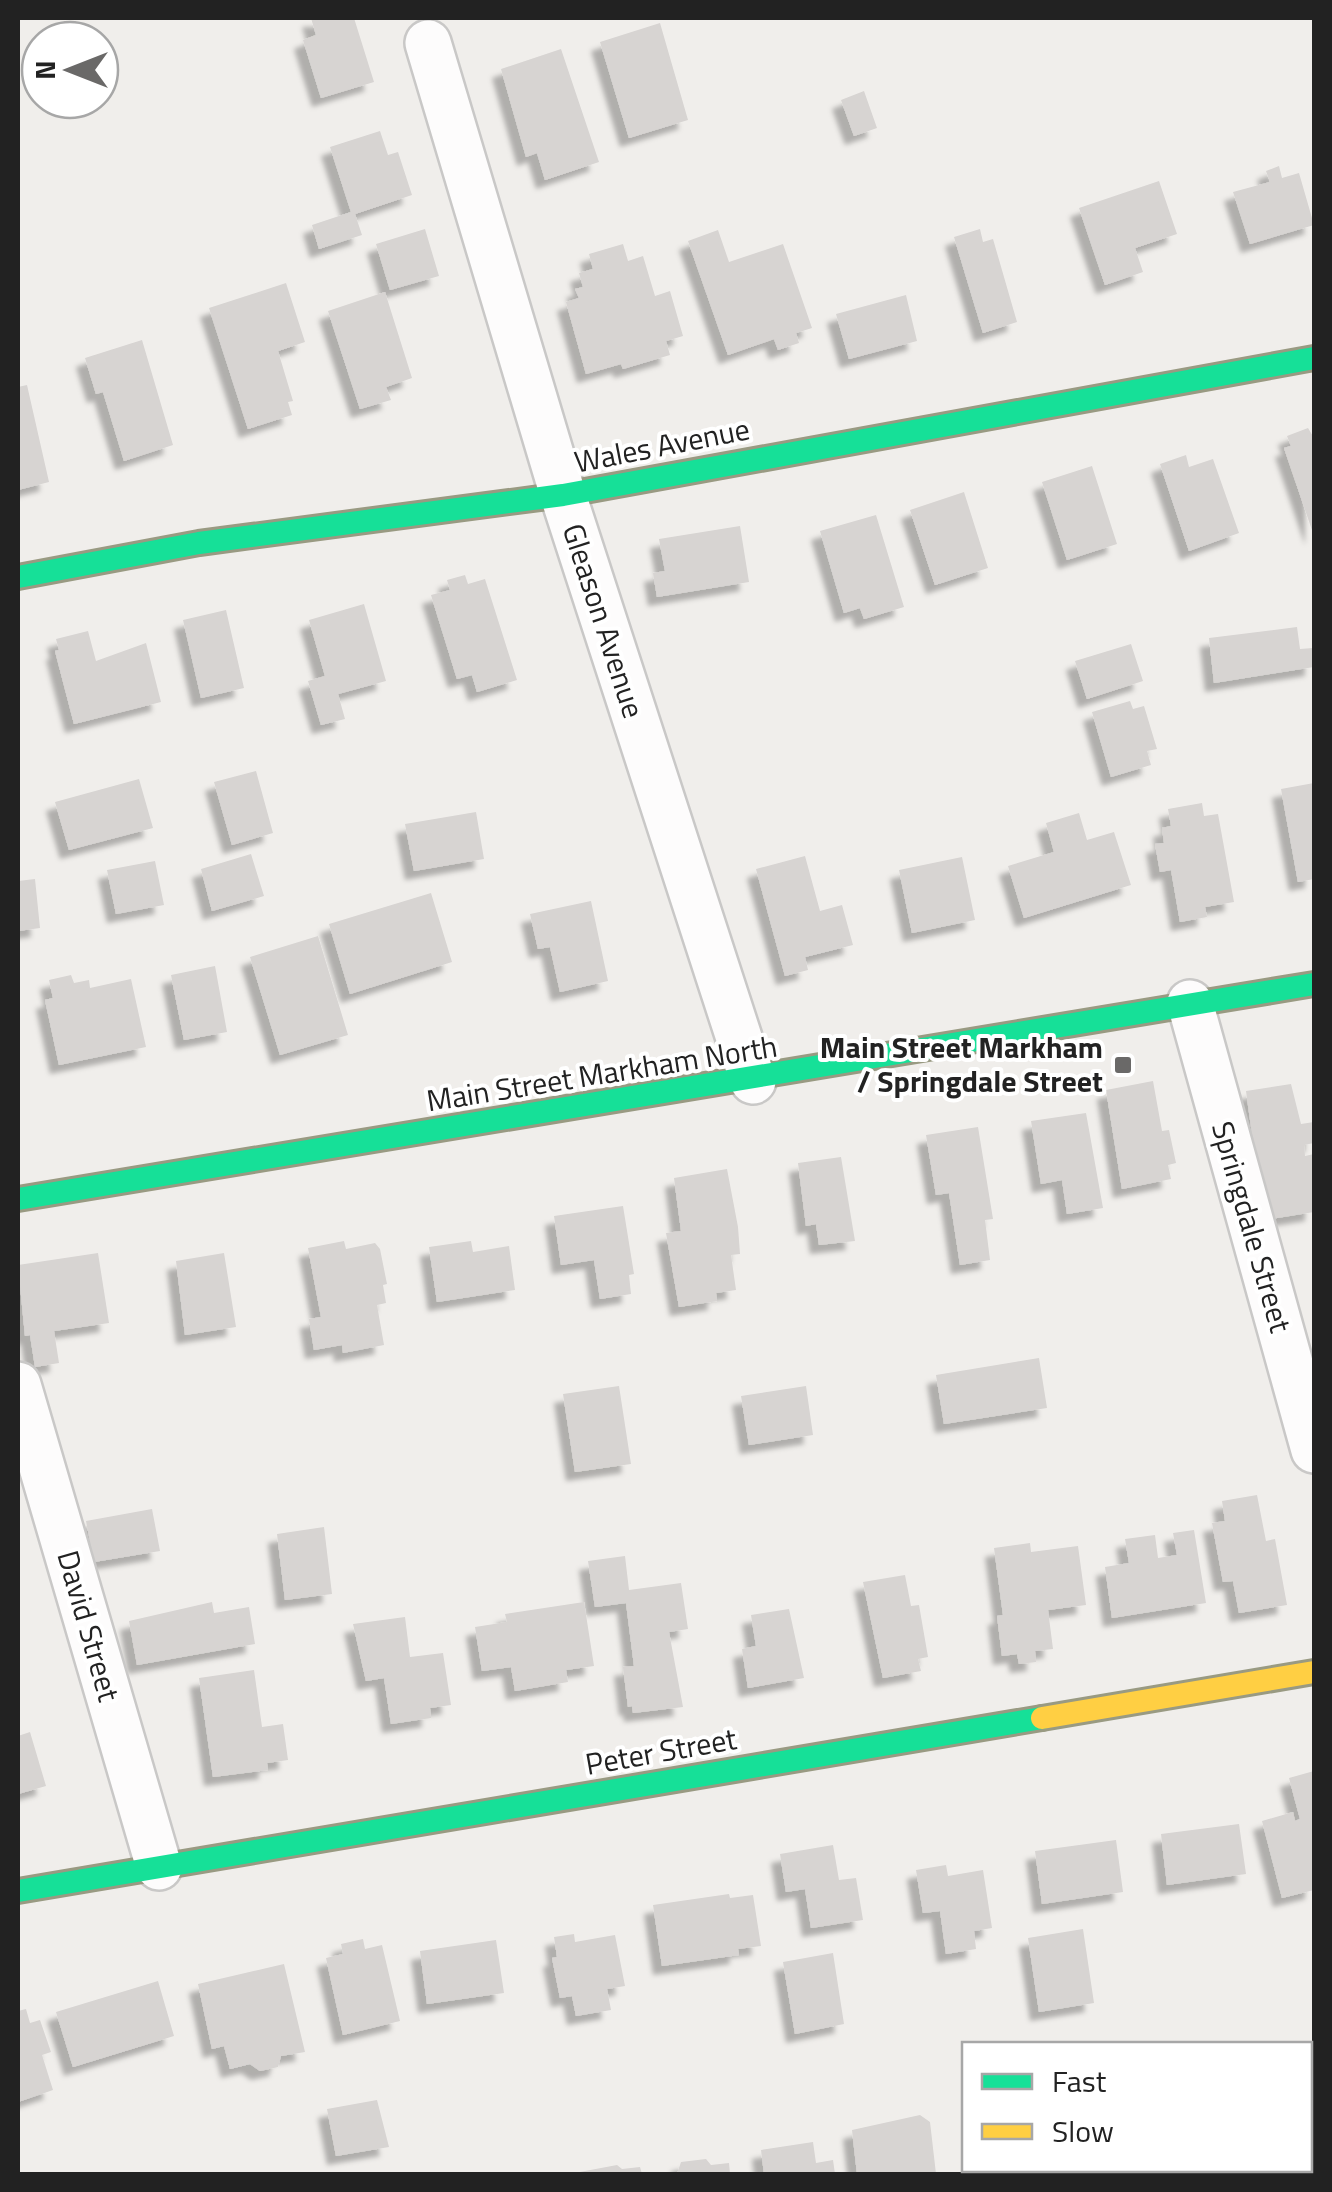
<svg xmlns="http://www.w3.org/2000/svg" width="1332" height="2192" font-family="'Titillium Web',sans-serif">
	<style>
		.building { fill: #d7d4d2; filter: url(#shadow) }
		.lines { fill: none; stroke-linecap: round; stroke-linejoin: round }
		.street-casing { stroke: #c9c8c7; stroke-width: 50 }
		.fast-casing { stroke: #999a82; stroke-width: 28 }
		.slow-casing { stroke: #999a82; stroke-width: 28 }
		.street { stroke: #fdfcfc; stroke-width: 45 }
		.fast { stroke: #16e098; stroke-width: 22 }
		.slow { stroke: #ffcf43; stroke-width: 22 }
		.poi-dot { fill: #6a6968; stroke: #fff; stroke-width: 4 }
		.labels { text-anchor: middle; stroke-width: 8; stroke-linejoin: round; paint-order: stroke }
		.street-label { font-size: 30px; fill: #222; stroke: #fff }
		.poi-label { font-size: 30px; font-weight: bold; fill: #222; stroke: #fff; text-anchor: end }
	</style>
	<defs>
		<filter id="shadow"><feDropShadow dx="-9" dy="9" stdDeviation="2.5" flood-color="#0004"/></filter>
	</defs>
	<rect width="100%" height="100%" fill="#f0eeeb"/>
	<path class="building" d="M311,18H354L374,82L321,98L303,40L316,35Z
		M660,23L688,120L629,138L600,42Z
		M561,49L599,162L545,180L537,153L526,157L501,69Z
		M864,91L877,128L854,136L841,100Z
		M380,131L388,155L398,152L412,195L355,214L362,235L319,249L312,225L351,212L330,147Z
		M1279,166L1282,178L1299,173L1314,225L1250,244L1233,192L1270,182L1266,171Z
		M1159,181L1177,234L1135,248L1143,272L1105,285L1079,208Z
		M425,229L439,276L390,290L376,244Z
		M980,229L983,242L993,239L1017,322L983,333L954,237Z
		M718,230L729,262L783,244L812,328L796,333L799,343L778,350L774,339L728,355L688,241Z
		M623,244L628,261L643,256L655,296L670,291L683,336L666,341L670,355L623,369L621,364L586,374L566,302L579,298L575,289L583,287L579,273L593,269L589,254Z
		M286,283L305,342L278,351L293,401L288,402L292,415L248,429L209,308Z
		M385,292L412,378L386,387L391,400L360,409L328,311Z
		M906,295L917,341L849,359L836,314Z
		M142,340L173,445L124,461L103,392L96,394L85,358Z
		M27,385L49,482L18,490V387Z
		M1308,428L1314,438V536L1284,448L1291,446L1287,436Z
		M1186,455L1189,467L1213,459L1239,533L1189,551L1160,464Z
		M1092,466L1117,544L1067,560L1042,482Z
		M964,492L988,568L935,585L910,510Z
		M876,515L904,607L864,619L860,608L844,613L820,531Z
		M740,526L749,582L657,597L653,573L665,571L659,539Z
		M465,575L468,584L485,579L517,680L477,692L472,675L457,679L431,595L450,590L447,580Z
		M364,604L386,681L338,694L345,719L321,725L308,681L325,676L309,620Z
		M226,610L244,688L201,698L183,620Z
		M1297,627L1300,649L1313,648L1314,667L1214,683L1209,638Z
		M88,631L96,661L146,643L161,702L74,724L55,651L59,650L56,639Z
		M1131,644L1143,681L1087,699L1075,661Z
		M1130,701L1133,709L1144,706L1157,749L1147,751L1151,765L1111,777L1092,712Z
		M256,771L273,833L232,845L214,782Z
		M139,779L153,828L69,850L55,802Z
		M1314,783V879L1298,882L1281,789Z
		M1202,803L1204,816L1218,814L1234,902L1205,907L1207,917L1180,922L1171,870L1160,872L1155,844L1164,843L1162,828L1171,826L1168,809Z
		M476,812L484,859L414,871L405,824Z
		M1079,813L1087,840L1114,832L1131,885L1024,918L1008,866L1054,852L1046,823Z
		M251,854L264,896L212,911L201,869Z
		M805,856L820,911L842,905L853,945L805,957L808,970L785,976L756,869Z
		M962,857L975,920L912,933L899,870Z
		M155,861L164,905L116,914L107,870Z
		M35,879L40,928L18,931V881Z
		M431,893L452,962L350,994L329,924Z
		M591,901L608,981L560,992L550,947L538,949L530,914Z
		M318,936L348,1035L280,1055L250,957Z
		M215,966L227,1032L184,1040L171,975Z
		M71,975L74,983L89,980L90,988L131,979L146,1047L59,1065L45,1000L53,998L49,980Z
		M1153,1081L1162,1131L1169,1130L1176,1163L1168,1165L1171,1179L1122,1189L1106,1090Z
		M1291,1084L1301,1124L1314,1122V1143L1304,1145L1305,1156L1314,1154V1212L1271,1219L1266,1185H1259L1246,1091Z
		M1086,1113L1103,1208L1067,1214L1062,1180L1041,1184L1031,1121Z
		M978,1127L993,1219L985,1220L990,1260L960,1265L949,1193L936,1195L926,1135Z
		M841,1157L855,1241L819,1245L816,1224L806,1226L798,1163Z
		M727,1169L738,1227L740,1254L731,1255L736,1290L716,1293L717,1301L679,1307L666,1233L681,1231L674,1178Z
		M623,1206L634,1274L629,1275L631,1294L600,1299L594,1260L561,1265L554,1216Z
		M344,1241L346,1249L375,1243L380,1249L387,1284L383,1285L386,1303L377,1305L384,1345L343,1353L342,1345L314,1350L309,1319L321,1317L308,1248Z
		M471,1241L473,1252L509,1246L515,1290L437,1302L429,1247Z
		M98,1253L109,1323L54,1331L59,1363L35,1367L30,1335L25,1336L18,1265Z
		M224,1253L236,1327L185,1335L176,1261Z
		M1039,1358L1047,1408L944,1424L936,1375Z
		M619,1386L631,1464L575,1472L563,1394Z
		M806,1386L813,1435L749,1445L741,1396Z
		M1257,1495L1266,1541L1275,1539L1287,1605L1239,1613L1233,1581L1223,1582L1212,1523L1225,1521L1222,1501Z
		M152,1509L160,1551L94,1562L86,1521Z
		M324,1527L332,1594L285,1600L277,1534Z
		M1194,1530L1206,1603L1112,1618L1105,1567L1129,1563L1125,1539L1155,1535L1158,1558L1177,1555L1173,1533Z
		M1030,1543L1031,1552L1078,1546L1086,1605L1048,1610L1053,1649L1035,1651L1036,1662L1019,1664L1017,1654L1002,1656L997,1616L1003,1615L994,1548Z
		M625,1556L629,1590L681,1583L688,1629L669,1632L683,1707L633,1713L632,1706L628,1707L623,1667L634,1666L626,1603L595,1607L588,1561Z
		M905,1575L911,1606L919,1605L928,1657L918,1659L921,1671L883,1678L863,1582Z
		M212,1602L214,1613L249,1607L255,1644L137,1665L129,1621Z
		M584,1602L594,1666L566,1670L568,1682L515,1691L511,1667L482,1671L475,1627L507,1622L505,1614Z
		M789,1609L804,1678L748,1688L742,1649L756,1646L751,1615Z
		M405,1617L410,1657L443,1653L451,1705L430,1708L431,1718L391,1724L384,1678L366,1681L353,1624Z
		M254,1670L262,1727L283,1724L288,1760L267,1763L268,1770L213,1777L199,1678Z
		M30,1732L46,1786L18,1794V1736Z
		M1314,1771V1890L1282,1898L1262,1821L1293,1812L1295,1821L1300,1819L1289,1778Z
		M1239,1824L1246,1874L1167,1885L1161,1834Z
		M1116,1840L1123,1892L1042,1904L1035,1851Z
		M833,1845L839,1880L856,1878L863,1920L811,1928L805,1889L786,1892L780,1854Z
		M946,1865L948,1876L983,1870L992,1928L974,1931L976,1949L946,1954L940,1911L923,1913L916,1870Z
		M729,1894L730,1898L753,1895L761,1946L738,1949L739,1955L662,1966L653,1905Z
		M1083,1929L1094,2003L1039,2012L1028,1938Z
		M574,1934L575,1942L615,1935L625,1986L607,1989L611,2010L576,2016L572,1996L560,1998L552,1958L557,1957L554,1937Z
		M363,1939L365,1949L382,1945L400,2021L343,2035L326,1958L343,1954L341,1944Z
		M496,1940L504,1993L427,2004L420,1951Z
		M833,1953L844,2024L795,2034L783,1962Z
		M284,1964L305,2052L281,2056L278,2067L260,2071L250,2064L230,2069L224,2046L212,2049L198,1984Z
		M158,1981L174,2036L73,2067L56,2012Z
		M26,2009L30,2023L40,2020L51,2052L42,2055L53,2090L18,2102V2011Z
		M1314,2062V2161L1310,2064Z
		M377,2100L389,2147L336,2156L327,2109Z
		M920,2115L930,2122L936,2174H857L852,2130Z
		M813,2142L816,2163L833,2160L835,2174H764L761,2150Z
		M706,2159L711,2165L729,2163L730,2174H677L681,2162Z
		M617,2165L622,2169L640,2167L642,2174H569Z
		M973,2170H1042L1041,2174H972Z"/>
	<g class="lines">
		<defs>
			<path id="street" d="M428,43L563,495L753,1081
				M1190,1003L1314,1450
				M18,1385L159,1867"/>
			<path id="fast" d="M18,577L199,543L563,495L1314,358
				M18,1199L1314,984
				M18,1891L1042,1718"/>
			<path id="slow" d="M1042,1718L1314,1672"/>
		</defs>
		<use href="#street" class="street-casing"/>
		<use href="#fast" class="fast-casing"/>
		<use href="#slow" class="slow-casing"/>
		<use href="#street" class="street"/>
		<use href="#fast" class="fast"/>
		<use href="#slow" class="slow"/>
	</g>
	<rect class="poi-dot" x="1113" y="1055" width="20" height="20" rx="5"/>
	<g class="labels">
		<g class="street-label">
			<text transform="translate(662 446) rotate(-11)" y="10">Wales Avenue</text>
			<text transform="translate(603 621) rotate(72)" y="10">Gleason Avenue</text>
			<text transform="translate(602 1074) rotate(-9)" y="10">Main Street Markham North</text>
			<text transform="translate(1251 1227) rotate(74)" y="10">Springdale Street</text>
			<text transform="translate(88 1626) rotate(74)" y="10">David Street</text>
			<text transform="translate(661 1752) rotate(-10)" y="10">Peter Street</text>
		</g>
		<g class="poi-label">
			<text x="1103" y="1058">Main Street Markham<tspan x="1103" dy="34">/ Springdale Street</tspan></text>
		</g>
	</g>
	<rect width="1332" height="2192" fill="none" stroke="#222222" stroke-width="40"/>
	<rect x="962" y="2042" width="350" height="130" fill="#ffffff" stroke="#a7a7a7" stroke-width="2.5"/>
	<rect x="982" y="2074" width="50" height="15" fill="#16e098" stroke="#a7a7a7" stroke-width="2.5"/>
	<text x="1052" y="2092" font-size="30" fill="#222222">Fast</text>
	<rect x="982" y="2124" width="50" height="15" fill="#ffcf43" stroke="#a7a7a7" stroke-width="2.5"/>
	<text x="1052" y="2142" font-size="30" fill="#222222">Slow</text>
	<g transform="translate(70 70) rotate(270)"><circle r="48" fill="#ffffff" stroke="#a7a7a7" stroke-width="2.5"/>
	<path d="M0-8L18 38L0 25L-18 38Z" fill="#6a6968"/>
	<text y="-15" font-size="28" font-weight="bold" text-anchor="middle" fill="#222222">N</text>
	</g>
</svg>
